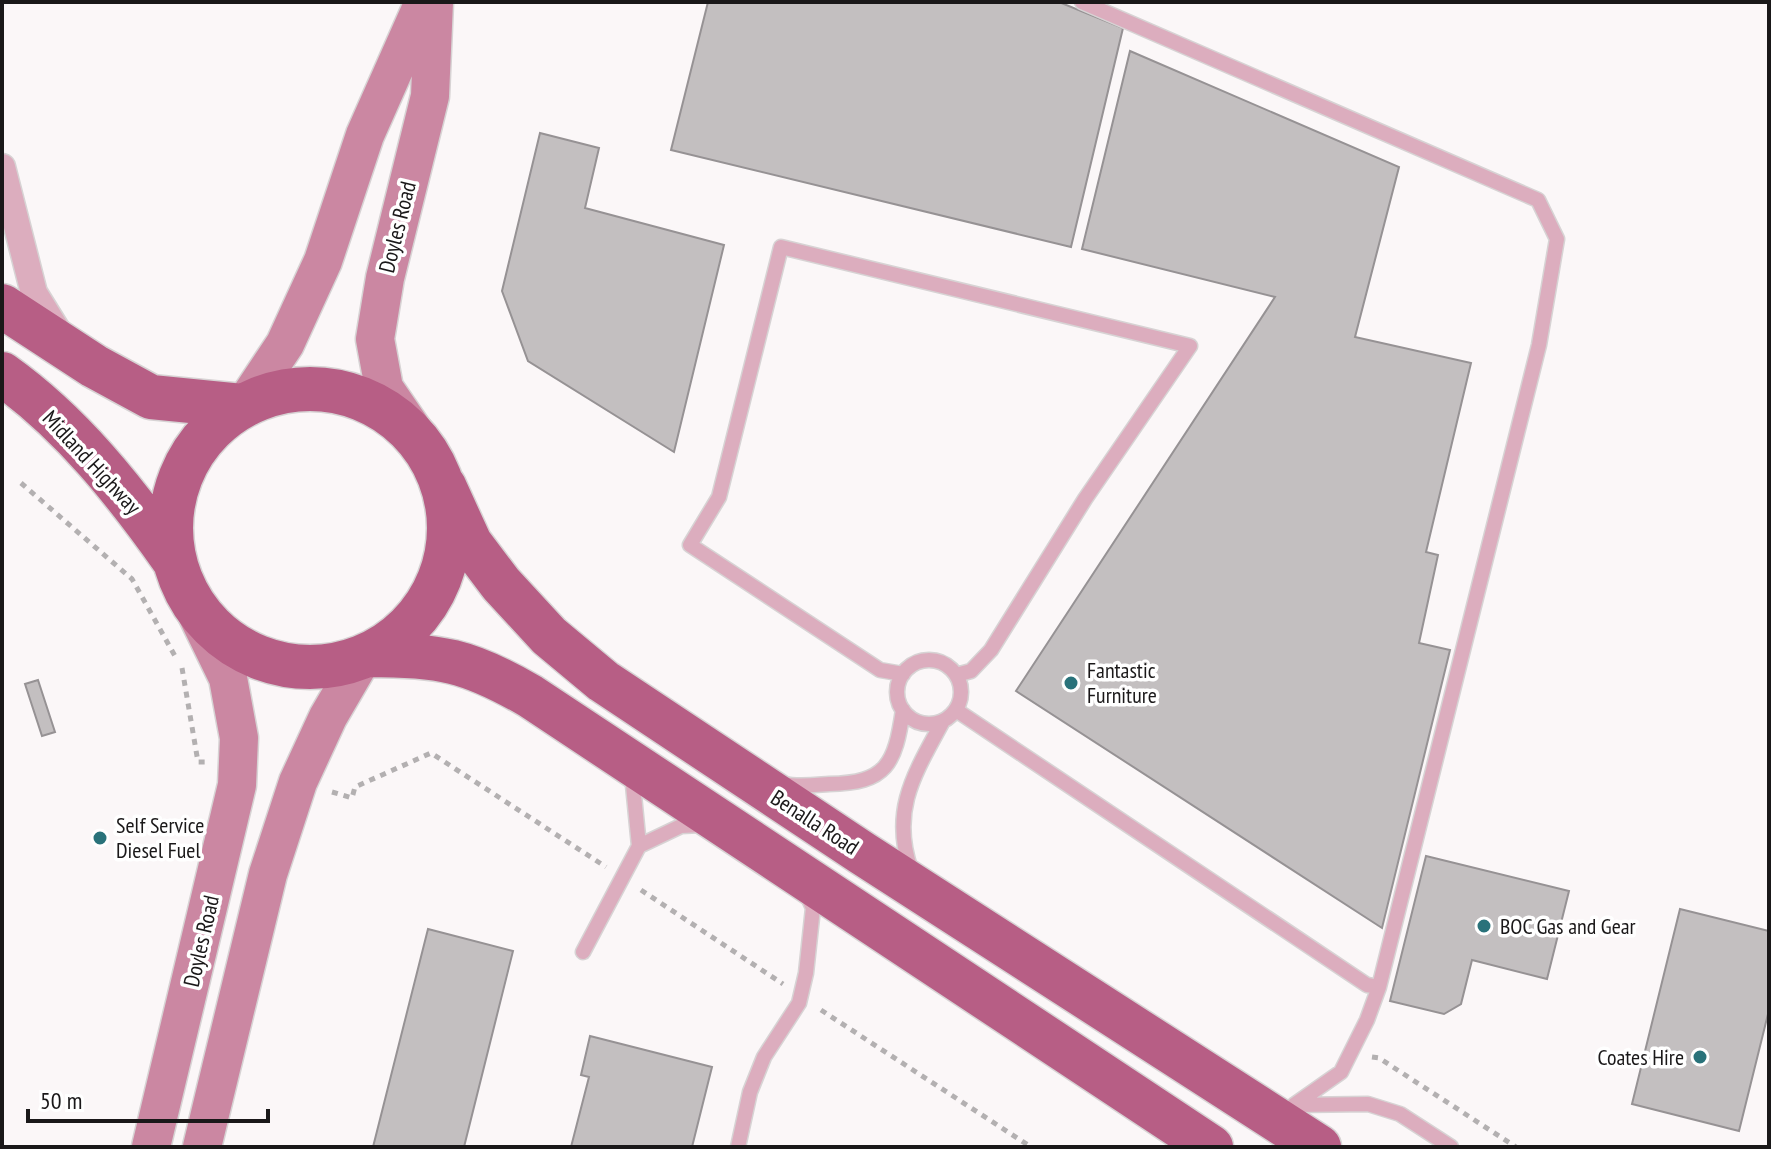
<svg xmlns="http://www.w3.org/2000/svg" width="1771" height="1149" font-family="'PT Sans Narrow',sans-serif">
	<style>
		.building { fill: #c3bfc0; stroke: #969294; stroke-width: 2 }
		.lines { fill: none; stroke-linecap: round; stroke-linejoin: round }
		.service-casing { stroke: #d7d3d4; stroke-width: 17 }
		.minor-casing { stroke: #d7d3d4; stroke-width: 29 }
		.secondary-casing { stroke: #d7d3d4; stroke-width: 41 }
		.trunk-casing { stroke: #d7d3d4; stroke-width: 47 }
		.path { stroke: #b3b0b1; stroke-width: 5; stroke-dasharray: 6 6; stroke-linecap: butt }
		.service { stroke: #dcadbe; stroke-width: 14 }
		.minor { stroke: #dcadbe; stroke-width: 26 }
		.secondary { stroke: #cb87a2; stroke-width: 38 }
		.trunk { stroke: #b75e85; stroke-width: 44 }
		.poi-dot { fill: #29727a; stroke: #fff; stroke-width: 3 }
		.labels { text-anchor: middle; stroke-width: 7; stroke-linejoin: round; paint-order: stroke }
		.street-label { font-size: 22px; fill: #1a1819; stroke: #fff }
		.poi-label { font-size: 22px; fill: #1a1819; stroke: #fff; text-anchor: start }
	</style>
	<rect width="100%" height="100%" fill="#fbf7f8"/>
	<path class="building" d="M708,2H1059L1123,28L1071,247L671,150Z
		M1130,51L1399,167L1355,337L1471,363L1426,552L1438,555L1419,643L1450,650L1382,928L1016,691L1275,297L1082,249Z
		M540,133L599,148L585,208L724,245L674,452L528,361L502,291Z
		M38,680L55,732L42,736L25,684Z
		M1426,856L1569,891L1547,979L1472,960L1461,1004L1444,1014L1390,1001Z
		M1680,909L1769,931V1010L1739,1131L1632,1104Z
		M428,929L513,951L464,1147H373Z
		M590,1036L712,1067L692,1147H571L589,1077L581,1075Z"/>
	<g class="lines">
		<defs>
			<path id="service" d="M1082,2L1538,200L1557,239L1539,345L1379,987L1367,1020L1341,1072L1294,1105
				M897 692a32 32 0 1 1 64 0a32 32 0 1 1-64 0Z
				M903,674L880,670L690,545L719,497L781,247L1190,346L1085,499L991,650L971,671L956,675
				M956,710L1367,985L1379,987
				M632,775L639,846L681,826L702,825
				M784,784C798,787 814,785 829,784C887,783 895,764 903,710
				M911,870C890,810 915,773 943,721
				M583,952L639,846
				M1295,1105L1368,1104L1400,1114L1451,1147
				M738,1147L750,1092L764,1057L799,1003L806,973L813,908L806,893"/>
			<path id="minor" d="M2,167L34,293L60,335"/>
			<path id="secondary" d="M245,404L285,344L323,261L365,135L424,2
				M421,442L384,388L375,339L385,278L430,96L434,2
				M151,1147L237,785L239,738L228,678L190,600
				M202,1147L268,874L298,782L328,717L363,657"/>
			<path id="trunk" d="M2,306L94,366L151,397L242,406
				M2,374C71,423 125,491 173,559
				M171 528a139 139 0 1 1 278 0a139 139 0 1 1-278 0Z
				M444,486L470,543L501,584L549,636L603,681L862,853L1319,1147
				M369,655C440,655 468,660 530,696L1211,1147"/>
		</defs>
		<use href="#service" class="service-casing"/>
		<use href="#minor" class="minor-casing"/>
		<use href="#secondary" class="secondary-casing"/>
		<use href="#trunk" class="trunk-casing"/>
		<path class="path" d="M21,483L132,579L175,656
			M182,668L198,762H206
			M332,792L352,798L355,787L431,753L606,867
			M641,890L783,984
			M821,1010L1031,1147
			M1372,1057L1379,1058L1516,1147"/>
		<use href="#service" class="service"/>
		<use href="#minor" class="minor"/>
		<use href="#secondary" class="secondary"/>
		<use href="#trunk" class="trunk"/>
	</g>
	<g class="poi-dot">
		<circle cx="1071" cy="683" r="8"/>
		<circle cx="100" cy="838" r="8"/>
		<circle cx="1484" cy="926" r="8"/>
		<circle cx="1700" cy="1057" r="8"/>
	</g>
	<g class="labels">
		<g class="street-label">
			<text transform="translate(397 227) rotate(-76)" y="8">Doyles Road</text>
			<text transform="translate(92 462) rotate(47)" y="8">Midland Highway</text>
			<text transform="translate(815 822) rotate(33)" y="8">Benalla Road</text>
			<text transform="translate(201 941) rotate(-77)" y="8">Doyles Road</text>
		</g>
		<g class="poi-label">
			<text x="1087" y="678">Fantastic<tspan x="1087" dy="25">Furniture</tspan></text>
			<text x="116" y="833">Self Service<tspan x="116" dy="25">Diesel Fuel</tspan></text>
			<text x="1500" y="934">BOC Gas and Gear</text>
			<text x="1684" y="1065" text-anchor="end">Coates Hire</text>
		</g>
	</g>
	<rect width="1771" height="1149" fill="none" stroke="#1a1819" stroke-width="8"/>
	<path d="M28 1109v12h240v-12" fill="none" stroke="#1a1819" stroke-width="4"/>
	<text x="40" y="1109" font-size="24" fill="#1a1819" stroke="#ffffff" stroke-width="6" paint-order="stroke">50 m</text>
</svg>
